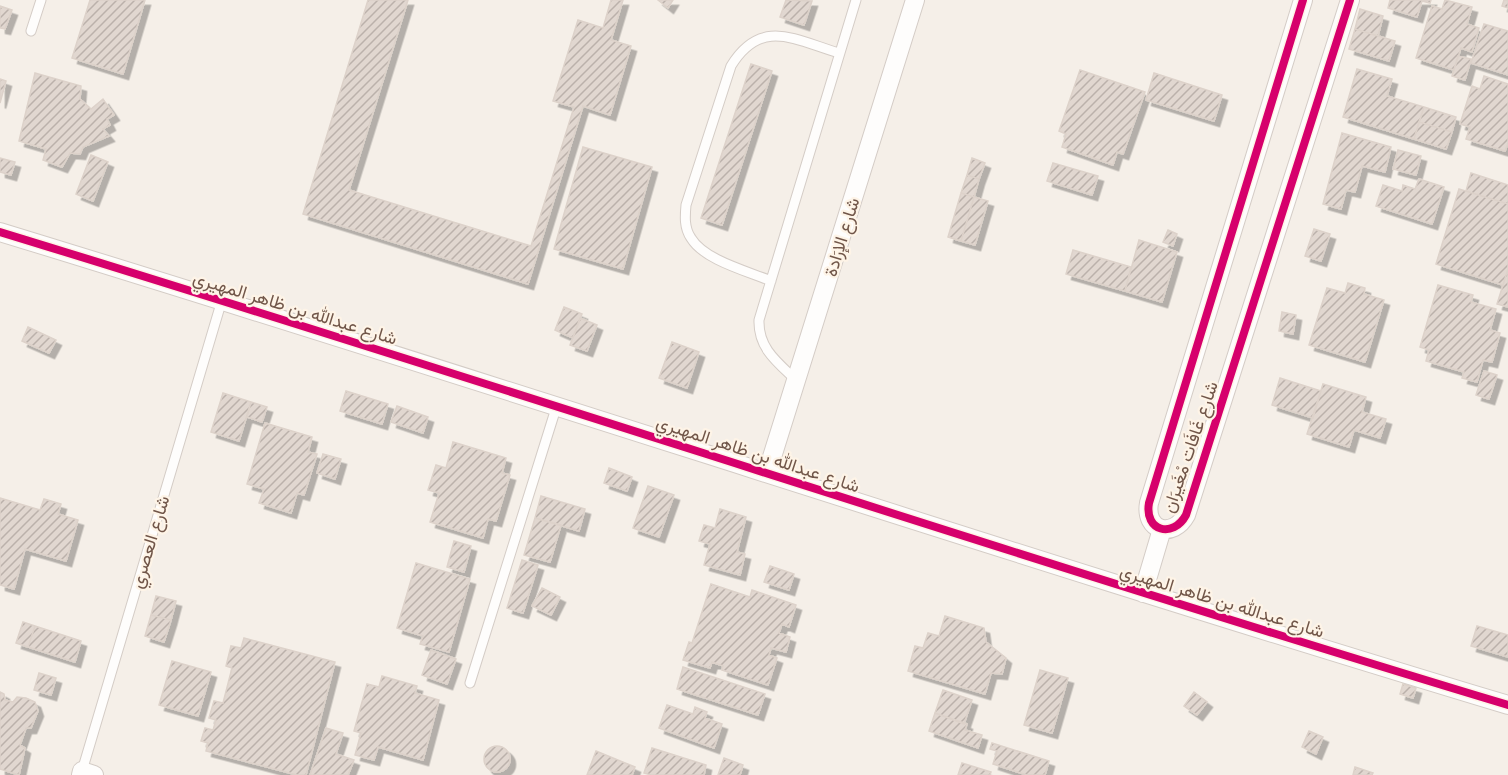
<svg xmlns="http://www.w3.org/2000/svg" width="1508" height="775" font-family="Mulish,Vazirmatn,sans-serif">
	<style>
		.building { fill: url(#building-hatch); stroke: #ddd2ca; stroke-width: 1.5; filter: url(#shadow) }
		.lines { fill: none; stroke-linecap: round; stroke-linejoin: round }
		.lane-casing { stroke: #d4ccc6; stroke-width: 11 }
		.street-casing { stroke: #d4ccc6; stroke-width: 20 }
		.lane { stroke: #fefdfc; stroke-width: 9 }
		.street { stroke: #fefdfc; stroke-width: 18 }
		.cycleway-casing { stroke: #fef4e7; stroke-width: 11 }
		.cycleway { stroke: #d6006c; stroke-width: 8 }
		.labels { text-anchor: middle; stroke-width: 4.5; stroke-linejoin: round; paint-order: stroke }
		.street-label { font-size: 18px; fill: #715649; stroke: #fef4e7 }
	</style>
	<defs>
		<pattern id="building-hatch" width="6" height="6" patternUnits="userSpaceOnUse" patternTransform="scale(1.5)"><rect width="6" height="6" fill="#e1d7d0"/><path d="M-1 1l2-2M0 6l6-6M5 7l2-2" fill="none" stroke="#bbb1ab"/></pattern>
		<filter id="shadow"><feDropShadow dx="5.5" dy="5.5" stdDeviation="0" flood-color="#0004"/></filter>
	</defs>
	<rect width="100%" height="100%" fill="#f5efe8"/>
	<path class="building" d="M90,0H145L123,74L72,58Z
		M368,0H408L349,190L531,246L574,107L553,101L578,20L603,28L611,0H623L611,40L631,46L610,115L583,106L528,284L303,214Z
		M658,0H673L668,8Z
		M786,0L812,1L804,25L780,17Z
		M1390,0H1431L1430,3L1422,1L1417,17L1388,8Z
		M1445,0L1472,7L1467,24L1479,28L1472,52L1461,48L1454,70L1416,58L1432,6L1442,9Z
		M1504,0H1508V8L1502,6Z
		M0,6L12,10L5,29L0,28Z
		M1360,9L1383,16L1378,36L1355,29Z
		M1484,24L1508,31V75L1471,63Z
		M1355,29L1395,41L1389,61L1349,49Z
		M1458,56L1471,59L1465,80L1452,76Z
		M751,64L772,71L722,225L701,218Z
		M1357,69L1392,79L1387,96L1424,107L1414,139L1343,117Z
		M1080,70L1145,92L1123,154L1117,152L1113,165L1062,147L1066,134L1059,131Z
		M35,73L81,86L80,99L91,109L103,99L114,115L107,119L110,125L103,129L109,136L83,147L80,154L70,153L62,167L43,160L46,149L19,141Z
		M1154,73L1222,95L1214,121L1146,100Z
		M1484,76L1508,84V143L1505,151L1466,139L1470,127L1460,124L1472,86L1480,89Z
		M0,79L6,81L0,103Z
		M1424,107L1456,117L1452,132L1419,122Z
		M1419,122L1452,132L1446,149L1414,139Z
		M1342,133L1391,147L1385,172L1362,166L1355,192L1346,190L1341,209L1323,204Z
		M583,147L652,167L623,269L554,249Z
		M1398,150L1421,156L1416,175L1393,169Z
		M91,155L108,162L93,201L76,194Z
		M0,158L15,162L11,175L0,172Z
		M972,158L985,163L979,179L967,175Z
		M1053,163L1098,176L1092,195L1047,181Z
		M1471,173L1508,185V204L1466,191Z
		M967,175L979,179L974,197L961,193Z
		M1419,179L1444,187L1432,224L1376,206L1383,185L1402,191L1403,185L1415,189Z
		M1459,189L1508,204V269L1503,285L1436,264Z
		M961,193L974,197L961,241L948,237Z
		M974,197L988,201L975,245L961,241Z
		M1314,229L1330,234L1321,261L1305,256Z
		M1168,230L1177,234L1173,246L1163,242Z
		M1139,240L1177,252L1162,302L1125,291Z
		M1073,250L1131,267L1125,291L1066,274Z
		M1508,269V307L1497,304Z
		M1348,283L1365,288L1364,294L1384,300L1365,362L1309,345L1327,288L1345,293Z
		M1438,285L1473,295L1471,302L1496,309L1490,330L1500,333L1492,362L1483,360L1477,382L1462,378L1464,372L1426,361L1429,350L1420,347Z
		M564,307L582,314L573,338L555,330Z
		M1282,312L1296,315L1293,334L1279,331Z
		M580,318L597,325L587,351L570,345Z
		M28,327L56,340L49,353L22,341Z
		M672,342L699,352L687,388L659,378Z
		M1484,371L1497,375L1489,399L1476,395Z
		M1280,378L1321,391L1313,418L1272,405Z
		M1323,384L1366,397L1362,412L1386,419L1380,438L1354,430L1349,447L1307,434Z
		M346,391L388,404L382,424L340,411Z
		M223,393L251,402L239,441L211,432Z
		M251,402L267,407L262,422L247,417Z
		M397,406L428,417L423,433L391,422Z
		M265,423L312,437L308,452L317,454L304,495L297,493L291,513L259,503L264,489L247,484Z
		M453,442L506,458L502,473L510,475L496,521L488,519L483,538L430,522L439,493L428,490L436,465L446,468Z
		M323,454L341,459L335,479L317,473Z
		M609,468L632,477L627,491L604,483Z
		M648,486L674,495L659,537L633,528Z
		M541,496L585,509L579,531L535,518Z
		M0,498L40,510L44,499L61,504L58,514L78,520L66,561L25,549L14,589L0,585Z
		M720,509L746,517L737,552L745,554L740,575L704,565L710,544L699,541L704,525L715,528Z
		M535,518L561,525L550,562L524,555Z
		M454,541L471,546L464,572L447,567Z
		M522,560L538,565L523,613L507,608Z
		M416,563L470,579L449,652L420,644L423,636L397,628Z
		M770,566L794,574L789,590L764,582Z
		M711,584L750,597L752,590L796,605L789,627L782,624L779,633L790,637L786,652L771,648L769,655L777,658L768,685L722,670L723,666L712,662L710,668L683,660L689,642L692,643Z
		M542,588L560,597L551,615L532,606Z
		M156,596L176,601L171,620L151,615Z
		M151,615L171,620L164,642L145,636Z
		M945,616L984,628L986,642L1006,658L1002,674L991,673L985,694L908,671L915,646L923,648L928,633L939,636Z
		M23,622L35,626L28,647L16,643Z
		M35,626L81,641L75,662L28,647Z
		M1477,626L1508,635V657L1471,646Z
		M244,638L335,662L306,775H297L206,751L208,743L201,741L205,728L213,730L216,720L209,718L214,701L223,703L232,668L226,666L231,646L241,648Z
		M431,650L456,659L447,684L422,675Z
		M172,661L211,672L198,716L159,705Z
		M683,667L765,694L758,715L677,689Z
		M1040,670L1068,678L1052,733L1024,725Z
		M39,673L56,678L51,695L34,690Z
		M382,676L417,686L415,693L439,700L423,760L378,747L374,760L355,755L361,733L354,731L367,684L379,687Z
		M1403,684L1416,688L1413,698L1400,694Z
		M943,690L972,700L964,724L935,713Z
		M0,692L4,694L5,700L13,702L17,697L26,698L35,702L38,711L31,728H26L20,745L25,748L19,775L0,769Z
		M1194,692L1207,702L1197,715L1184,706Z
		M667,705L693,714L695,707L707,712L705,718L722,724L714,748L659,728Z
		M935,713L967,724L965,730L982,735L978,748L929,731Z
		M326,728L343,733L336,754L354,760L348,775H310Z
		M1309,731L1323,737L1316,754L1302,747Z
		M992,743L1049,761L1045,775H1027L993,764L997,751L990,749Z
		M484 759a13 13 0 1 1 26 0a13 13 0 1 1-26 0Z
		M652,748L706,765L704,775H651L644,773Z
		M596,751L635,767L632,775H587Z
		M724,758L743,765L740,775H718Z
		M962,763L991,772L990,775H958Z
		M1355,767L1373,773L1372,775H1353Z"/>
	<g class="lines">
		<defs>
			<path id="lane" d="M31,31L41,0
				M771,281C747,271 704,260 691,238C684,228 685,216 686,205L731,66C761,17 795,40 839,53
				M796,380C777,362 758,348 759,320L856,0
				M470,683L557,405
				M82,771L222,300"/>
			<path id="street" d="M1303,0L1149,503C1144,531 1173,539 1186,515L1350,0
				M0,232C504,386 1004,553 1508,705
				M767,473L915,0
				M1143,593L1162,529
				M81,775L82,771L94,775"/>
		</defs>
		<use href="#lane" class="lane-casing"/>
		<use href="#street" class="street-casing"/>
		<use href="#lane" class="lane"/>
		<use href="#street" class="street"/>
		<defs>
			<path id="cycleway" d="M1303,0L1149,503C1144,531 1173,539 1186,515L1350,0
				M0,232C504,386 1004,553 1508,705"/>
		</defs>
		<use href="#cycleway" class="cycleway-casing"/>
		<use href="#cycleway" class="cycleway"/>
	</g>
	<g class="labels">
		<g class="street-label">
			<text transform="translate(842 237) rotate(-73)" y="6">شارع الإرَادة</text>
			<text transform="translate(295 308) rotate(17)" y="6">شارع عبدالله بن ظاهر المهيري</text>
			<text transform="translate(1190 447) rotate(-71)" y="6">شارع غَافَات مْغَيرَان</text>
			<text transform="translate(758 454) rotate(18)" y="6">شارع عبدالله بن ظاهر المهيري</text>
			<text transform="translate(150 542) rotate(-73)" y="6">شارع العصري</text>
			<text transform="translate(1222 601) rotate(17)" y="6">شارع عبدالله بن ظاهر المهيري</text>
		</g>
	</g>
</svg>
